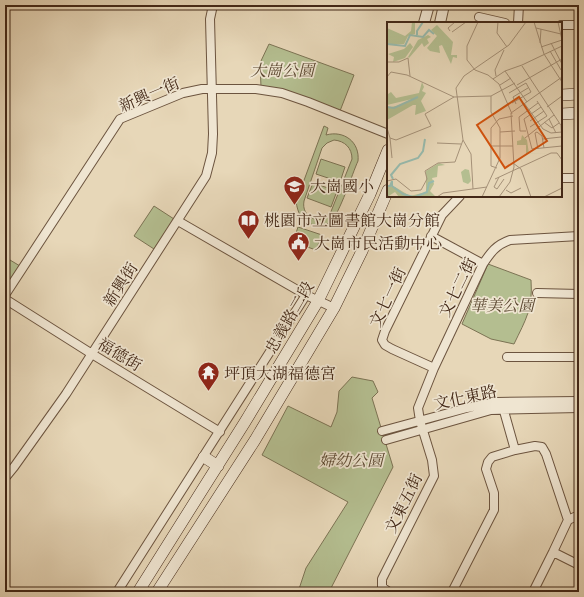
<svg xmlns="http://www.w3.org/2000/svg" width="584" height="597" font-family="'EB Garamond','Noto Serif TC',serif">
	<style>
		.green { fill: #b4be90; stroke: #7c7354; fill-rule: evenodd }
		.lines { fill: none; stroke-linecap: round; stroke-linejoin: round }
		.minor-casing { stroke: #6c543f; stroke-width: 10 }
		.tertiary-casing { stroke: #6c543f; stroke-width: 12 }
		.secondary-casing { stroke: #432817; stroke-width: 12 }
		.minor { stroke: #efe5d1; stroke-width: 8 }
		.tertiary { stroke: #efe5d1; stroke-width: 10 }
		.secondary { stroke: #efe5d1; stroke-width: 11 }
		.labels { text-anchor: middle; stroke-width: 3.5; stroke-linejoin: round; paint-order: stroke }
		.park-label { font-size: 16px; font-style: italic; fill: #5a462f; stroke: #efe5d1 }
		.street-label { font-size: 16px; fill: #432817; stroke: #efe5d1 }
		.poi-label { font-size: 16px; fill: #432817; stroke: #efe5d1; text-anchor: start }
		.inset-river { fill: none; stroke: #97baad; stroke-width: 2 }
		.inset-road { fill: none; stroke: #a59178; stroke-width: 1 }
		.view { fill: #cf520e; fill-opacity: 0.15; stroke: #cf520e; stroke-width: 2 }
		.inset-edge { fill: none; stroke: #432817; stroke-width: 2 }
	</style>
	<rect width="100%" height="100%" fill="#e7d7b8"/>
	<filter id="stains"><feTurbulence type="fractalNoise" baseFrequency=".005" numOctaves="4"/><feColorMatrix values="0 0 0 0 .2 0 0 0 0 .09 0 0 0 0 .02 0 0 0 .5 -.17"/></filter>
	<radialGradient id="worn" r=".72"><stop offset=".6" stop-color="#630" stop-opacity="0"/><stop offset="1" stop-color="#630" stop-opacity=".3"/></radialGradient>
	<path class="green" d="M269,44L354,75L340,111L261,87L260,63Z
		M324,126L328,128L326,135C344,130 360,142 358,161C352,174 340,213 331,221C326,226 317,227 311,224C300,220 298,212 296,202ZM334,140C345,141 352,148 352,159L330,214C319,226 301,217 304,201L322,148L327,143Z
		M321,159L345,167L340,182L316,174Z
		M313,183L337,191L331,207L307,198Z
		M154,206L174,219L154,249L134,236Z
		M298,227L322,235L316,250L293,242Z
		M5,257L20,266L5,289Z
		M488,264L531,280C533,309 526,319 514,344L491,339L462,324Z
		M352,377L373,381L378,392L372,398L393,467L329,592H298L306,568L348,502L262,455L288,406L331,427L337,412L339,391Z"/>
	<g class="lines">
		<defs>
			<path id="minor" d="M479,17L505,23
				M518,23L519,5
				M561,25H579
				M561,178H579
				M178,221L306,295L334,308
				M431,236L483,264
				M537,293L579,294
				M5,295L120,119L183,93L202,89H256L282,93L308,102L388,134
				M5,299L92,354L220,432
				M507,357H579
				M434,368L392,349L385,345L382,340L385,331L442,215L460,196
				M502,404L515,450
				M382,431L467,408L496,402L579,401
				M386,440L491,410L579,408
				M5,478L14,467L66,394L206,176L212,153L213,134L210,19L213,5
				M568,520L579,515
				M553,552L579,565
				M117,592L306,295
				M389,592L382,587V579L434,476L432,460L420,421L418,408L434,368L483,264C491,252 496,245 510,240L579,236
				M452,592L494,510V493L486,469L488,462L492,457L515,450L535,446L542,447L546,454L568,520L553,552L533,592"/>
			<path id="tertiary" d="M424,23L429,5
				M440,23L444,5"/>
			<path id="secondary" d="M561,95L579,94
				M561,114L579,113
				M204,457L218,466
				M138,592L245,422L318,301L370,194L388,150
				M157,592L255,440L334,308L362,251L388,190"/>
		</defs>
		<use href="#minor" class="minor-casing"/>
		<use href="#tertiary" class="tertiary-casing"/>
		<use href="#secondary" class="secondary-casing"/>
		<use href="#minor" class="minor"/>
		<use href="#tertiary" class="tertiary"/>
		<use href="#secondary" class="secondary"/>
	</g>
	<defs>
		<symbol id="school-pin" viewBox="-11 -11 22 30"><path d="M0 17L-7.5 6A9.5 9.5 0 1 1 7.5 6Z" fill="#8f2418" stroke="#efe5d1"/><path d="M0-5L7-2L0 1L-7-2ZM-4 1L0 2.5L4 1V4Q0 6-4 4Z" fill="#fff"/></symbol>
		<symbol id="library-pin" viewBox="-11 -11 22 30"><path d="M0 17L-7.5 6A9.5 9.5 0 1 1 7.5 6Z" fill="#8f2418" stroke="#efe5d1"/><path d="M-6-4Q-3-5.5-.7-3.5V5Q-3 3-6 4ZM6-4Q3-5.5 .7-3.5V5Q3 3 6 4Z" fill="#fff"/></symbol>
		<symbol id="civic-pin" viewBox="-11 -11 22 30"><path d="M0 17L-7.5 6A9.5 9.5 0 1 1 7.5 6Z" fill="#8f2418" stroke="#efe5d1"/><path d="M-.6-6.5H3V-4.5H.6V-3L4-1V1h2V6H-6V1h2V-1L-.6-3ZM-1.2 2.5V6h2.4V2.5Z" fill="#fff"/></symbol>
		<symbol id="temple-pin" viewBox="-11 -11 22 30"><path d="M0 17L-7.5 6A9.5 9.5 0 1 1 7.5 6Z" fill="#8f2418" stroke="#efe5d1"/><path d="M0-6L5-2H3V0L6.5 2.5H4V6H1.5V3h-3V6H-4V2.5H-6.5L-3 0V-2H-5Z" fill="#fff"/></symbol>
	</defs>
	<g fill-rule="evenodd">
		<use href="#school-pin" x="282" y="174" width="25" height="34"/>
		<use href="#library-pin" x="236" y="208" width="25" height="34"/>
		<use href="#civic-pin" x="286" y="230" width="25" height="34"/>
		<use href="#temple-pin" x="196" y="360" width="25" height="34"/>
	</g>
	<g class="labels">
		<g class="park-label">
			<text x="282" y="76">大崗公園</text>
			<text x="502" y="311">華美公園</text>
			<text x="351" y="466">婦幼公園</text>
		</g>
		<g class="street-label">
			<text transform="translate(149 94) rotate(-23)" y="6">新興一街</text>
			<text transform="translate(120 284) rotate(-57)" y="6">新興街</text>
			<text transform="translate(457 287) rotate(-64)" y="6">文七二街</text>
			<text transform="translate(387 297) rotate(-65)" y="6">文七一街</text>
			<text transform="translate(289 317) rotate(-60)" y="6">忠義路二段</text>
			<text transform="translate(120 354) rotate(31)" y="6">福德街</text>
			<text transform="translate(465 397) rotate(-12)" y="6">文化東路</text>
			<text transform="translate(403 503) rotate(-64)" y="6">文東五街</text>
		</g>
		<g class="poi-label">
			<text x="310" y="192">大崗國小</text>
			<text x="264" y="226">桃園市立圖書館大崗分館</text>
			<text x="314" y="249">大崗市民活動中心</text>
			<text x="224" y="379">坪頂大湖福德宮</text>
		</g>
	</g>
	<g transform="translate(387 22)">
		<rect width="175" height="175" fill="#e7d7b8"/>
		<path d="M25,0H28V12L21,14L17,22H0V6L18,14L24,9ZM50,3L66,20L64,33H70V36L66,35L64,42L55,23L52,24L53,31L43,29L40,26L50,14L44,8ZM41,13L44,15L40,17L42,21L37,25L35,21L22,36L21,35L31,18ZM23,21L26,25L18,36L6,40L7,35L1,32L17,27ZM35,60L37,65L35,69L39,71L34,79L39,89L28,93L29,83H26L0,98V86L14,83L25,77L0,83L1,72L4,70L9,76L32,71ZM135,113L140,118L142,132L164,131L139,132V123H130V119L134,118ZM52,141L58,143L51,144L50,155L45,156L47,162L43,169L48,174L12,175L8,170L0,175V164L8,165L23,174L39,170V149ZM78,147L82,148L84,159L81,162L76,160L74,150Z" fill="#b4be90"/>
		<path class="inset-river" d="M30,13V9L36,0M0,22L18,24L23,13L36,15L42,8L47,12M0,85L7,86L31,75M6,157L4,153L13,142L31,136L36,129L38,117M0,164H3L5,159V164L16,172L26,175M28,175L40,170L42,161L47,159"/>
		<path class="inset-road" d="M91,0L80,24V38L88,48L101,53L112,62L125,92M111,0L110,11L120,25M147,0L157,32L175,60M171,0L175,18M149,6L174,12M63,9L61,6L68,0M65,10L79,0M153,21L154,7M164,21L175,42M154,25L175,18M163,29L174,48M0,40H12L21,36L23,54M135,44L175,105M118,49L140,80M109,54L108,48L117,28M0,55L4,50L20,53L67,75L104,74M106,57L118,49L135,43L175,24M113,63L124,56M130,63L175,37M122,71L139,61L144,70L125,81M104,74L128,61M137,81L156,107L164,111L175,110M129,82L126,75L141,66M154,85L137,97L145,127L175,124M160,85L175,74M124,91L175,55M162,97L169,111M143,99L157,89M157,100L165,106L172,101M44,104L38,92L67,75M174,104L175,120M143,105L160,94L150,79M0,106L3,116L9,118L44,104M139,109H133L132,95L151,81M113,110L128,109M148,111L150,110L155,114L157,126M148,111L151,127M3,116L5,136M138,116L167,93M156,117L174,115M50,121L74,122M104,124H126M126,141L134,147L144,175M110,146L104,144V106L112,97L126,94M112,155L107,165L110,167L117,157M108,157L164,131H170L175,138M0,159L9,157L24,169L34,168L40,157L38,149L51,141L68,140L76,118M86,167L84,132L76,118L69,66L77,54L122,23L139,0M119,168L124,171L134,166M50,175L56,171L100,165M95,175L113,136V106L104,90V74M112,175L123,160L127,145L124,91M157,175L175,166"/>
		<path class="view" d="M132,75L160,119L118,146L90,103Z"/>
		<rect width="175" height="175" class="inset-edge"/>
	</g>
	<rect width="584" height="597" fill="none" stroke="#e7d7b8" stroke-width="20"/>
	<rect x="6" y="6" width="572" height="585" fill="none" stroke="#432817" stroke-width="2"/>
	<rect x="10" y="10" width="564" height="577" fill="none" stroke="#432817"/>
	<rect width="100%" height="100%" filter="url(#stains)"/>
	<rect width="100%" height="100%" fill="url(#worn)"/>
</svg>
